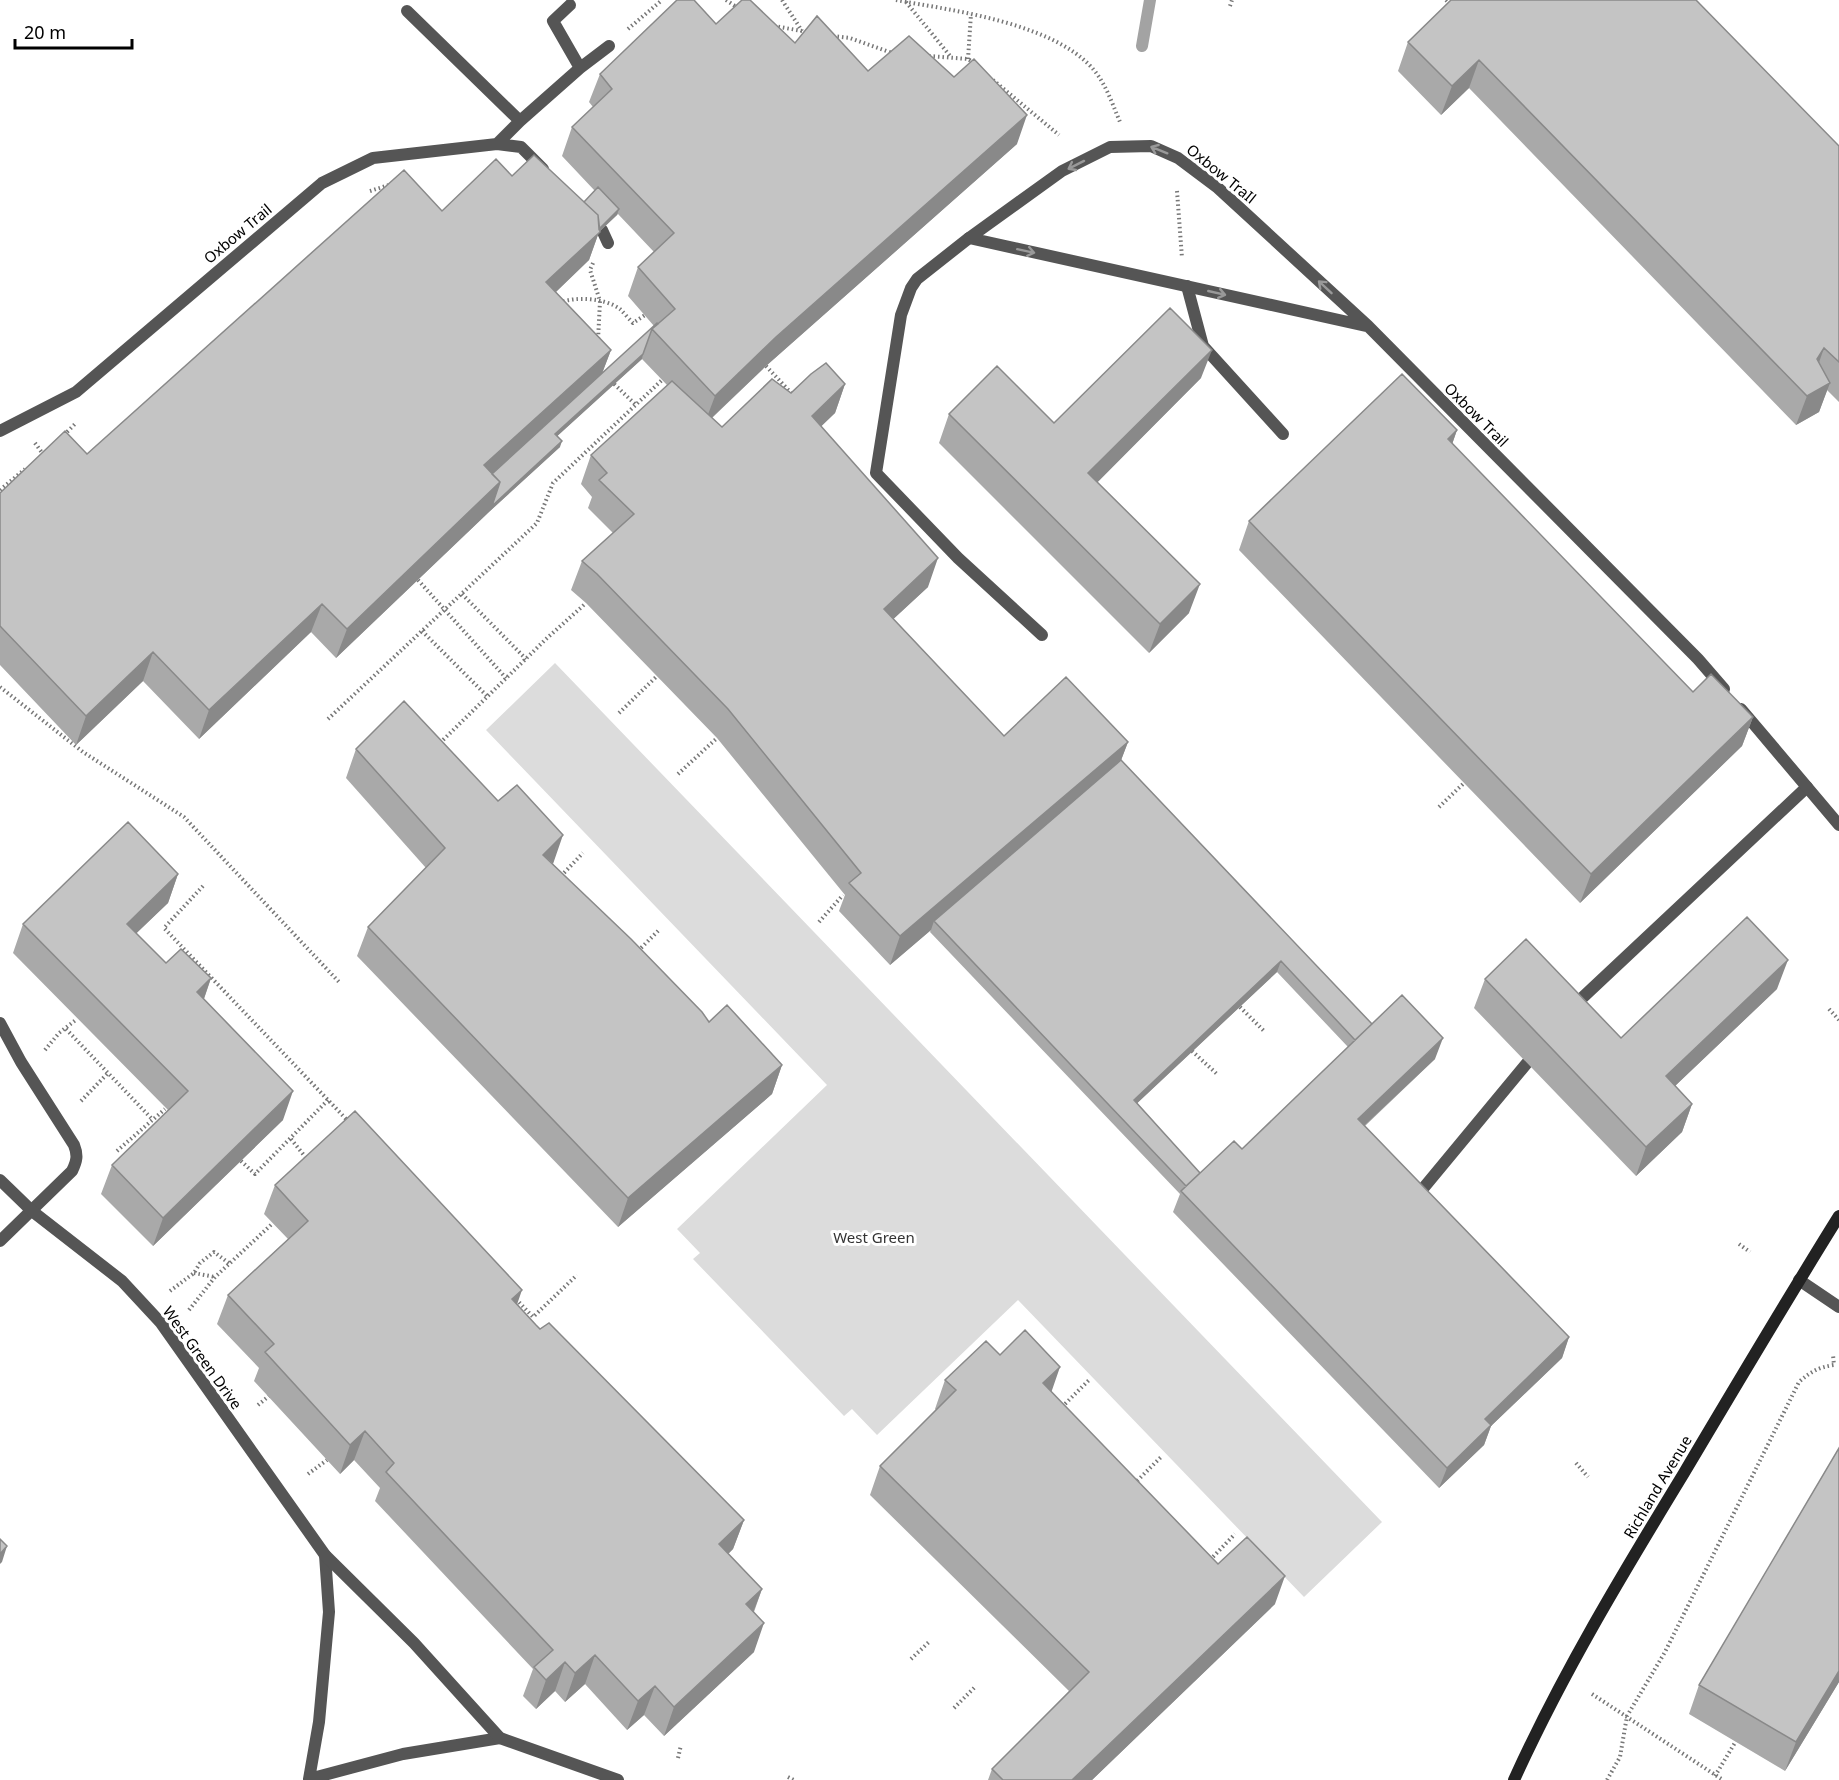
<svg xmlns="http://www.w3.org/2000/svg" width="1839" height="1780" font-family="'Noto Sans',sans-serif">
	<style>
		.green { fill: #dcdcdc }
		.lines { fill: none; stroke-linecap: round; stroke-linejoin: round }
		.stream { stroke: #a3a3a3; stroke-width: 12 }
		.path { stroke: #777; stroke-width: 4; stroke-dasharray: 1.5 3; stroke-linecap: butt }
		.lane { stroke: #555; stroke-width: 12 }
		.street { stroke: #555; stroke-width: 12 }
		.secondary { stroke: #222; stroke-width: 12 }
		.path-bridge { stroke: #777; stroke-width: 4; stroke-dasharray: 1.5 3; stroke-linecap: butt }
		.wall { fill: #a9a9a9; fill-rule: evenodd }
		.shaded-wall { fill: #898989 }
		.building { fill: #c4c4c4; stroke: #898989; stroke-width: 1.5 }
		.oneway { stroke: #999 }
		.labels { text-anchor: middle; stroke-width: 6; stroke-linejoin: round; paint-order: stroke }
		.street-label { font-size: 15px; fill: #000; stroke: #fff }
		.park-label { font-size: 15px; fill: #333; stroke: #fff }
	</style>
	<rect width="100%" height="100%" fill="#fff"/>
	<path class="green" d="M555,663L1382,1522L1304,1597L1018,1300L877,1435L852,1409L844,1416L693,1259L700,1253L677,1229L827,1085L486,730Z"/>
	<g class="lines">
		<path class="stream" d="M1142,46L1150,0"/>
		<path class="path" d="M726,0L738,8
			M782,0L802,31
			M896,0C954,11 1068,24 1101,80C1109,93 1114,108 1120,122
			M1446,0L1452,6
			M906,2L951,57
			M1230,6L1232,0
			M774,26L808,32
			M628,29L662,0
			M833,36L850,38L895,54
			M929,56L968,59L974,63
			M968,59L971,14
			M993,80L1059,135
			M370,191L389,185
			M1177,191L1182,258
			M593,263L590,270L600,301L598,340
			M559,303C575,296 605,298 620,309C624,313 629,319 633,323L645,315
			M766,366L794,396
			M611,381L636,405
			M64,435L76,423
			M35,443L43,454
			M0,490L25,469
			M462,594L526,659
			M422,631L487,696
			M0,687L83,752L184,817L339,982
			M619,713L657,676
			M328,719L537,523L553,483L662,380
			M440,743L546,639L586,603
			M678,774L717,738
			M1439,807L1464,783
			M561,876L583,853
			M203,886L164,928L348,1121
			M819,922L843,895
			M638,951L659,930
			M1240,1007L1264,1031
			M1829,1009L1839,1020
			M66,1029L153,1120
			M45,1050L59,1033L77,1019
			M1192,1051L1218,1075
			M81,1101L108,1073
			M291,1139L307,1159
			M117,1151L165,1109
			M241,1161L255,1174L328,1100
			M1739,1244L1750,1252
			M194,1273L215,1277
			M170,1291L194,1273L200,1263L214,1252L230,1264
			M516,1299L533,1317L577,1275
			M189,1310L215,1277L273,1223
			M258,1405L269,1396
			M1062,1407L1089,1380
			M1576,1463L1588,1477
			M308,1474L327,1460
			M1134,1484L1161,1457
			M1210,1560L1235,1534
			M911,1659L930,1641
			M1592,1694L1723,1780
			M954,1708L975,1687
			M678,1758L681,1745
			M1715,1776L1736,1741
			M788,1777L794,1780
			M1607,1780L1620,1757L1627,1716L1665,1652L1799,1382C1810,1372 1819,1367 1834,1365L1833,1355"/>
		<path class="lane" d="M570,5L553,21L580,68
			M407,11L520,121
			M497,144L521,147L543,169
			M591,218L602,230L608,243
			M969,238L917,279L911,288L901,315L876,473L958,558L1042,635
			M1187,286L1203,346L1283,434
			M0,431L76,392L322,183L373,158L497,144L520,121L580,68L609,46
			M1573,1009L1581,999L1807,787
			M0,1023L21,1062L74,1145C78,1155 77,1161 72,1171L0,1241
			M1421,1191L1527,1063
			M325,1555L329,1612L319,1722L309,1779L403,1754L500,1738"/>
		<path class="street" d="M969,238L1062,171L1110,147L1151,146L1178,158L1218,188L1368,326L1698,659L1724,689
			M969,238L1366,326
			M1741,709L1839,825
			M0,1180L32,1211L122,1281L161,1323L325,1555L414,1643L500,1738L618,1780
			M1799,1280L1839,1307"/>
		<path class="secondary" d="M1514,1780C1562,1674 1623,1573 1684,1473C1735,1387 1786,1301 1839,1216"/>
		<path class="path-bridge" d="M418,580L506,678"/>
	</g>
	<path class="wall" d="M716,24L795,43L868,71L1017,144L766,366L712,418L722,427L791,393L845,384L835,413L821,426L928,587L893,619L1004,736L1128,742L1121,760L1372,1024L1435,1059L1365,1126L1569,1337L1562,1358L1491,1426L1484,1445L1439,1488L1173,1212L1180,1194L930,932L931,930L890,965L839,911L845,895L717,738L586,603L571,590L582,561L613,533L588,508L592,497L581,484L591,455L667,385L642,359L557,436L560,447L490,511L336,658L311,632L199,739L143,681L76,745L0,665V493L87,454L442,211L512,176L584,202L595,191L562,156L572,127L593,107L589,102L600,74ZM618,214L654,252L638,267L628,296L654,326L602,373L611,350L556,292L589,260L599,232ZM1277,972L1348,1047L1242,1149L1200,1173L1137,1103Z
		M1408,42L1839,146V402L1827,390L1819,412L1796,425L1469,88L1441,115L1398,71Z
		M1201,378L1097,482L1189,613L1149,653L939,443L949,414L1054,423Z
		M1457,430L1452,444L1693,692L1753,717L1742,746L1580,903L1239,550L1249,521Z
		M356,749L553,864L709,1022L782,1065L772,1094L618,1227L357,956L368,927L426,868L346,778Z
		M178,874L168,903L136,933L166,963L211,978L204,999L283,1120L153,1246L101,1194L112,1165L168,1110L13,953L23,924Z
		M1485,979L1621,1038L1777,989L1675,1086L1692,1104L1682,1132L1636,1176L1474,1008Z
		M275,1185L517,1304L536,1325L744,1520L733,1549L728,1554L762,1589L754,1612V1652L664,1736L644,1715L627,1730L585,1684L565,1702L555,1691L536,1709L523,1696L533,1669L375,1501L380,1488L354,1460L340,1474L254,1381L259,1368L217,1324L228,1295L288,1239L264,1214Z
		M1000,1355L1051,1392L1218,1564L1275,1604L1092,1780H988L992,1769L1069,1691L870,1495L880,1466L936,1410L935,1409L945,1380Z
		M1839,1448V1682L1785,1771L1689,1714L1699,1685Z"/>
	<path class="shaded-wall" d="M1479,60L1469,88L1441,115L1452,86Z
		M1027,115L1017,144L766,366L704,425L715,396L776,337Z
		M619,209L617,215L599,232L589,260L536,311L546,282Z
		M1824,348L1814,377L1817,359Z
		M611,350L600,379L478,491L484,465Z
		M1212,350L1201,378L1078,502L1088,473Z
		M643,354L642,359L553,440L555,434Z
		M1830,383L1819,412L1796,425L1807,396Z
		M845,384L835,413L802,445L812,416Z
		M1457,430L1447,459L1448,439Z
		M562,441L560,447L490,511L336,658L347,629L500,482Z
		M938,558L928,587L873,638L884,609Z
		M1200,584L1189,613L1149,653L1160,624Z
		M322,604L311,632L199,739L209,710Z
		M153,652L143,681L76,745L86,716Z
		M1753,717L1742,746L1580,903L1591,874Z
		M1128,742L1117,771L934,921L931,930L890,965L900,936Z
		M563,835L553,864L543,855Z
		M178,874L168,903L117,952L127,924Z
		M1788,960L1777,989L1655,1105L1666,1076Z
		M1281,961L1277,972L1130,1110L1134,1100Z
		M211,978L201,1007L197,992Z
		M1443,1038L1435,1059L1350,1139L1358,1119Z
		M782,1065L772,1094L618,1227L628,1198Z
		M293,1091L283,1120L153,1246L163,1218Z
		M1692,1104L1682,1132L1636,1176L1646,1147Z
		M522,1290L512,1319V1299Z
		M1569,1337L1562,1358L1491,1426L1484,1445L1439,1488L1447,1468L1485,1419Z
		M1060,1367L1050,1396L1043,1383Z
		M365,1431L354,1460L340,1474L350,1445Z
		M744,1520L733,1549L709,1573L719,1544Z
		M7,1546L2,1562L0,1564V1554Z
		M1285,1576L1275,1604L1092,1780H1072Z
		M762,1589L751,1618L746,1604Z
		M764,1623L754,1652L664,1736L674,1707Z
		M595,1655L585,1684L565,1702L575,1673Z
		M565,1662L555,1691L536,1709L546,1680Z
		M1839,1671V1682L1785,1771L1796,1742Z
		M655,1686L644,1715L627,1730L638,1701Z"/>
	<path class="building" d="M677,0H694L716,24L742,0H750L795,43L817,16L868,71L909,36L954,77L974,59L1027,115L776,337L715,396L652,329L675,309L638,267L674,233L572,127L612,89L600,74Z
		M1451,0H1696L1839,146V362L1824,348L1817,359L1830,383L1807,396L1479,60L1452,86L1408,42Z
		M534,155L598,215L600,232L546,282L611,350L484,465L500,482L347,629L322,604L209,710L153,652L86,716L0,626V493L65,431L87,454L404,170L442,211L496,159L512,176Z
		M598,187L619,209L599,229L598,215L584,202Z
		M1170,308L1212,350L1088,473L1200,584L1160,624L949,414L997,366L1054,423Z
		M657,323L658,324L652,329L643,354L555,434L562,441L492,506L500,482L492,474Z
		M826,363L845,384L812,416L938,558L884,609L1004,736L1066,677L1128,742L900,936L849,883L861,873L728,709L597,574L582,561L634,514L599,480L607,473L591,455L672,381L722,427L772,379L791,393L811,374Z
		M1402,374L1457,430L1448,439L1693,692L1711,674L1753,717L1591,874L1249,521Z
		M404,701L498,801L517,785L563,835L543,855L631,939L702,1012L709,1022L727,1005L782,1065L628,1198L368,927L445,848L356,749Z
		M1121,760L1372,1024L1355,1040L1281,961L1134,1100L1200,1173L1186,1186L934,921Z
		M128,822L178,874L127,924L166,963L181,949L211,978L197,992L293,1091L163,1218L112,1165L188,1091L23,924Z
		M1747,917L1788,960L1666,1076L1692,1104L1646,1147L1485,979L1526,939L1621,1038Z
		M1402,995L1443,1038L1358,1119L1569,1337L1485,1419L1491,1425L1447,1468L1181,1191L1234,1141L1242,1149Z
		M355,1111L522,1290L512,1299L536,1325L540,1329L549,1323L744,1520L719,1544L762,1589L746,1604L764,1623L674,1707L655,1686L638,1701L595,1655L575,1673L565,1662L546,1680L534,1667L553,1650L386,1472L394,1463L365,1431L350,1445L265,1352L274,1344L228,1295L308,1221L275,1185Z
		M1025,1330L1060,1367L1043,1383L1218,1564L1247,1537L1285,1576L1072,1780H1003L992,1769L1089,1672L880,1466L956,1390L945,1380L986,1341L1000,1355Z
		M1839,1448V1671L1796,1742L1699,1685Z
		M0,1539L7,1546L0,1554Z"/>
	<defs><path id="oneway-shaft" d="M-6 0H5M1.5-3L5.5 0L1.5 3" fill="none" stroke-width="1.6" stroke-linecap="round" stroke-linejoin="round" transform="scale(1.5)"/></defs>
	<g class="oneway">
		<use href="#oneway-shaft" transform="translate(1159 150) rotate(-158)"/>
		<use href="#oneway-shaft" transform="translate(1076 165) rotate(153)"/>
		<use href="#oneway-shaft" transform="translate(1026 251) rotate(12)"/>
		<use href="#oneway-shaft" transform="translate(1325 287) rotate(-137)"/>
		<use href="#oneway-shaft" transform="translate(1217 293) rotate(13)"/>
	</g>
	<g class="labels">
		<g class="street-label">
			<text transform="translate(1221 174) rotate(39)" y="5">Oxbow TraIl</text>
			<text transform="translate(238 234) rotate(-40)" y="5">Oxbow Trail</text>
			<text transform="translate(1476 415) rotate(45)" y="5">Oxbow Trail</text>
			<text transform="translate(202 1358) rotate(54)" y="5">West Green Drive</text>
			<text transform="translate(1658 1487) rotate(-59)" y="5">Richland Avenue</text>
		</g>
		<g class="park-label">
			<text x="874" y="1243">West Green</text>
		</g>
	</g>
	<path d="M15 39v9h117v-9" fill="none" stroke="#000000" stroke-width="3"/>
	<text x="24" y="39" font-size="18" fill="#000000" stroke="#ffffff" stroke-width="4.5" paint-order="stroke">20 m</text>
</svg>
